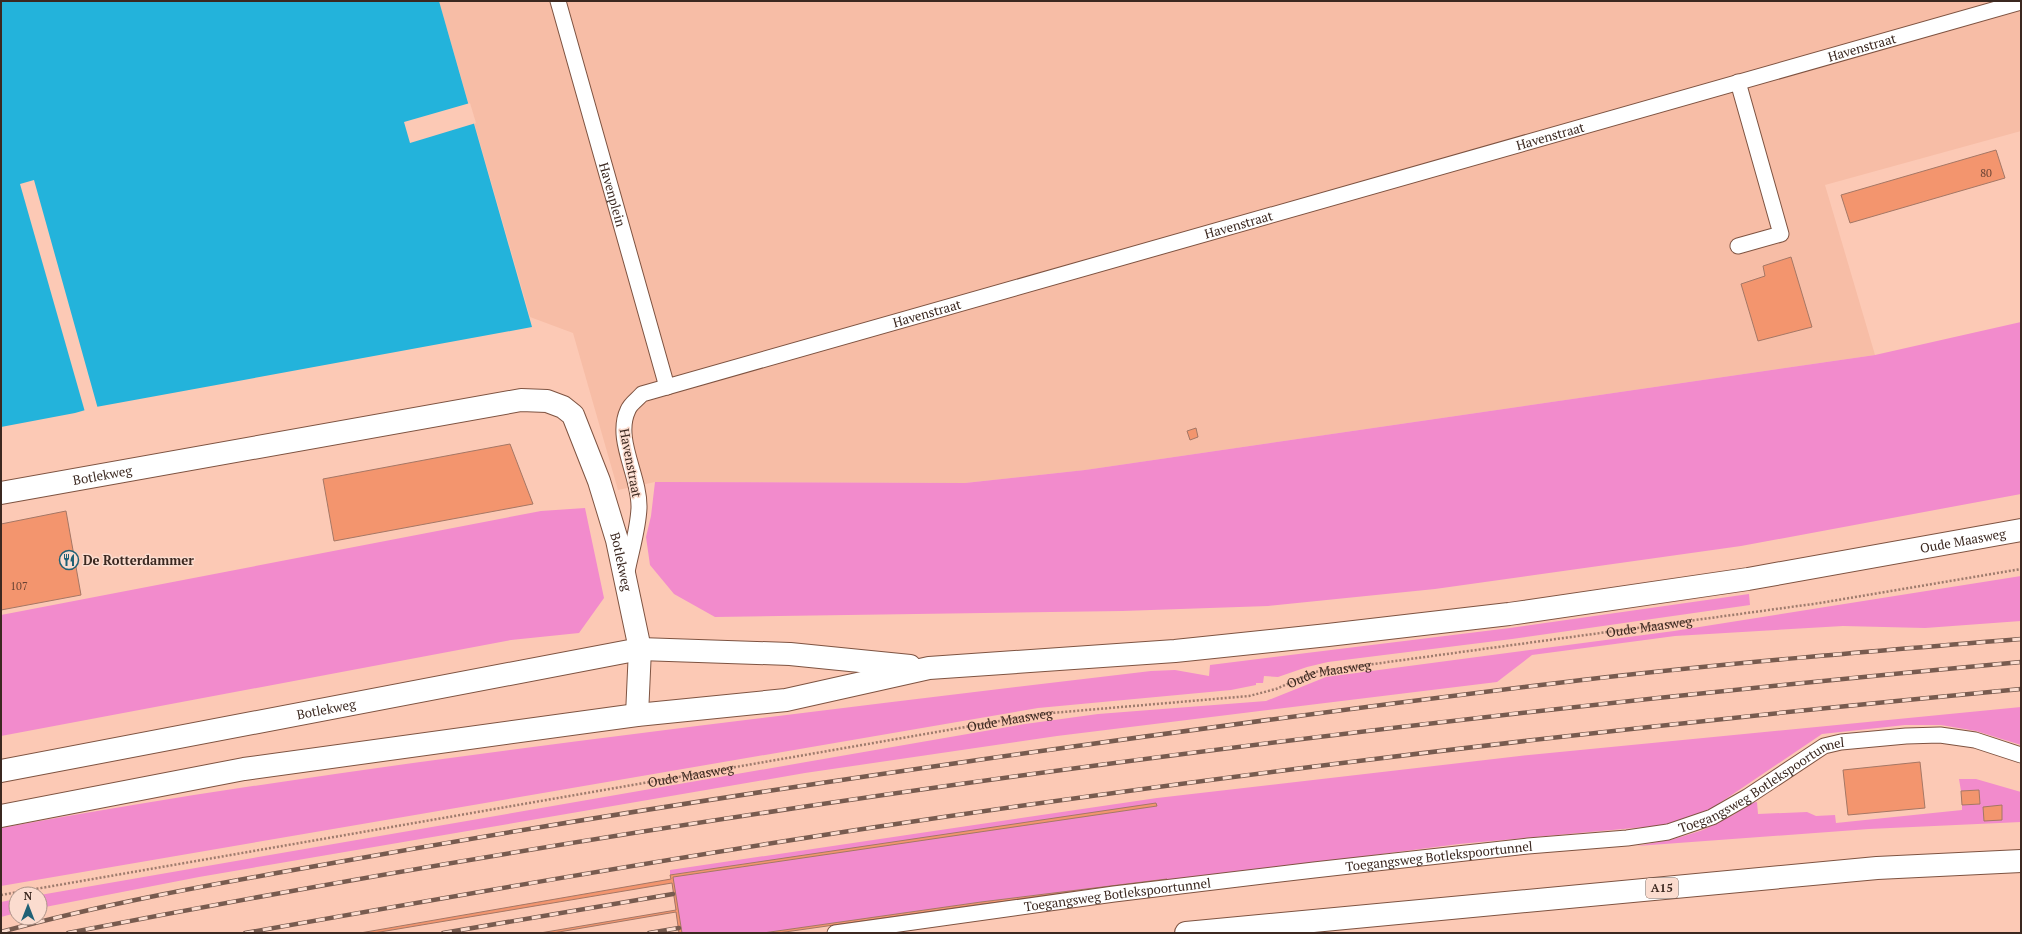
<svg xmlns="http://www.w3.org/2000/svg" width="2022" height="934" font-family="'PT Serif',serif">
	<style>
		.built { fill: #f7bda6 }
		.green { fill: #f28bcc }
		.water { fill: #23b3db }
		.pier { fill: #fcc9b5 }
		.building { fill: #f3956e; stroke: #a57765 }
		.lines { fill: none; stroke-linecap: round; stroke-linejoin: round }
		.service-casing { stroke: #7e5341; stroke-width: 17 }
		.minor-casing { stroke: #7e5341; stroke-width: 24 }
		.motorway-casing { stroke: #7e5341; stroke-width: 24 }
		.path { stroke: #9e7b6d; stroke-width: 2.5; stroke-dasharray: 2 2; stroke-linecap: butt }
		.service { stroke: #fff; stroke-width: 15 }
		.minor { stroke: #fff; stroke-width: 22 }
		.motorway { stroke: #fff; stroke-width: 22 }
		.rail-casing { stroke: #785b4f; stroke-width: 4.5 }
		.rail { stroke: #fbdccf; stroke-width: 3; stroke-dasharray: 9; stroke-linecap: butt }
		.labels { text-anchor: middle; stroke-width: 3; stroke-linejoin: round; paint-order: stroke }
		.number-label { font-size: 11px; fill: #694334 }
		.shield { fill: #fbdccf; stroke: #755e54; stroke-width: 1 }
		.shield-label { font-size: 12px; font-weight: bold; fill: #3b2820 }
		.street-label { font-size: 13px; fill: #3b2820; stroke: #fbdccf }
		.poi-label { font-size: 13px; font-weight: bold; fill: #3b2820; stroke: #fbdccf; text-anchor: start }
	</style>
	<rect width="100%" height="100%" fill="#fcc9b5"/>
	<path class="built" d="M439,1H2021V131L1825,185L1875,355L1085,470L965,483L655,482L618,490L573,333L530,317Z"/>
	<path class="green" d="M2021,322V494L1741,546L1435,589L1268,606L1122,611L715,617L674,594L650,565L646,537L651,516L655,482L965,483L1085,470L1875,355Z
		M585,508L604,598L579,633L511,640L1,736V615L541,511Z
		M2021,576V621L1925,628L1843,626L1675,636L1532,655L1497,682L1057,736L805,773L199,877L40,908V895L1025,724L1098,714L1266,701L1326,677L1674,631Z
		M1749,594L1750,605L1512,639L1328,662L1307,667L1278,677L1264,676L1263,683H1256V685L1231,690L1038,708L1,886V828C214,789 427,760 642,733C811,712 981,691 1151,671L1175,670L1209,676L1210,665L1510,628Z
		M2021,707V745L1976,731L1941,725H1905L1822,734L1708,811L1667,825L1459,844L1167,882V879L981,902L763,933H679L671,877L1157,806L1156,804L670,875V870L1157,798L1529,755Z
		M1959,779H1976L2021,792V822L1869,829L1637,846L1674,839L1703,830L1735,814L1750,803L1757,802L1758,814L1807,812L1816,816L1835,815L1836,823L1962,810V805L1980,804L1979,790L1961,791Z
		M16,899V913L1,917V902Z"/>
	<path class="water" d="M1,1H439L532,327L96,407L75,413L1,427Z"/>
	<path class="pier" d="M470,103L476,123L410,143L404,122Z
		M34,180L98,409L85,412L20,184Z"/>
	<path class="building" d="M1996,150L2005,178L1850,223L1841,195Z
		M1791,257L1812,327L1758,341L1741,284L1765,276L1763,266Z
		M1196,428L1198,437L1190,440L1187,431Z
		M510,444L533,504L334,541L323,479Z
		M66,511L81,595L1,610V524Z
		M1920,762L1925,808L1848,815L1843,770Z
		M1979,790L1980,804L1962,805L1961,791Z
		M1156,803L1157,806L673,877L682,933H679L676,912L553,933H540L676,910L672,883L374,933H360L671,879L670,875Z
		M2002,805V820L1984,821L1983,807Z
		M1167,879V882L982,904L778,933H763L981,902Z"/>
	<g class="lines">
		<defs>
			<g id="service">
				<path id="s2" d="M558,1L667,387"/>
				<path d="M1738,82L1781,234L1738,246"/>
				<path id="s3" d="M627,572C631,551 638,530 639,508C640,476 614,439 628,410C630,404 638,399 642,394L2021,2"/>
				<path id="s4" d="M835,933L1114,894L1314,870L1528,846L1627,838L1668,832L1712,817L1747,797L1824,746L1841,742L1906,736L1940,735L1975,740L2021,755"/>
			</g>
			<g id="minor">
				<path id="s5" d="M1,493L521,400L547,401L563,407L573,415L599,481L617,540L640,649L637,715"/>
				<path id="s6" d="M1,771L640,649L790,654L910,666"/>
				<path id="s7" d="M1,816L244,769L637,715L786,700L929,668L1175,651L1328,635L1509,614L1748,579L2021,530"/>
			</g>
			<path id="motorway" d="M1186,933L1877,868L2021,861"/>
		</defs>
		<use href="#service" class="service-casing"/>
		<use href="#minor" class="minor-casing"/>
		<use href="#motorway" class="motorway-casing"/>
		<path class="path" id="s1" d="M1,895L1040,714L1249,696L1276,689L1315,672L1820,603L2021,569"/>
		<use href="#service" class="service"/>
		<use href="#minor" class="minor"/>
		<use href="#motorway" class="motorway"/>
		<defs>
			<path id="rail" d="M1,932C110,902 221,883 333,863C477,837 623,813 768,791C1039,750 1310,713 1582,680C1728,663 1874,651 2021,639
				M68,933C713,807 1366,722 2021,662
				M245,933C455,896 665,859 876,827C1256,770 1638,725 2021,689
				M443,933L673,894
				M649,933L679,928"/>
		</defs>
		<use href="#rail" class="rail-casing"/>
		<use href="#rail" class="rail"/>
	</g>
	<defs>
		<symbol id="restaurant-ring" viewBox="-11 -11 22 22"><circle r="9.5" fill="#fbdccf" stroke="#206176" stroke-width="1.5"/><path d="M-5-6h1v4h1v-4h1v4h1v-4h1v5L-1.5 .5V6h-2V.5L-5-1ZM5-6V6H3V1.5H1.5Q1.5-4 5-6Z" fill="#206176"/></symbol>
	</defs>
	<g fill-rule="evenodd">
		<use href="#restaurant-ring" x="58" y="549" width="22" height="22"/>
	</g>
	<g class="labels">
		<g class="number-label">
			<text x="1986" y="177">80</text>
			<text x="19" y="590">107</text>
		</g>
		<rect class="shield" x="1646" y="878" width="32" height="20" rx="3"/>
		<g class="shield-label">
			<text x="1662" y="892">A15</text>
		</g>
		<g class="street-label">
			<text dy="5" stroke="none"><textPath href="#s3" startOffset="1455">Havenstraat</textPath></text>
			<text dy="5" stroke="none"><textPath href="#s3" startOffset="1131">Havenstraat</textPath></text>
			<text dy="5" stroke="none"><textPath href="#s2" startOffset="201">Havenplein</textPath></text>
			<text dy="5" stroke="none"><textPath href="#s3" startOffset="807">Havenstraat</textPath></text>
			<text dy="5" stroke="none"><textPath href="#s3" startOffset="483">Havenstraat</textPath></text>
			<text transform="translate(631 463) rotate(79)" y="5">Havenstraat</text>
			<text dy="5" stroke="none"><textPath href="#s5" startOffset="103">Botlekweg</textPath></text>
			<text dy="5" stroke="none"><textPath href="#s7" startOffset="1983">Oude Maasweg</textPath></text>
			<text dy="5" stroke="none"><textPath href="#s5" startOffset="739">Botlekweg</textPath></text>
			<text dy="5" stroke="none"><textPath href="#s1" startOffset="1672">Oude Maasweg</textPath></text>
			<text dy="5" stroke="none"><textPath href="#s1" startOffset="1348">Oude Maasweg</textPath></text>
			<text dy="5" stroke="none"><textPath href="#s6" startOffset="331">Botlekweg</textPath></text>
			<text dy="5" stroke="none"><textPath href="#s1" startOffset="1024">Oude Maasweg</textPath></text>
			<text dy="5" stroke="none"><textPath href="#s1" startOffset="700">Oude Maasweg</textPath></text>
			<text dy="5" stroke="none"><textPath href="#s4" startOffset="945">Toegangsweg Botlekspoortunnel</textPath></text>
			<text dy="5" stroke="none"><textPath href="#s4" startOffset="609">Toegangsweg Botlekspoortunnel</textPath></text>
			<text dy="5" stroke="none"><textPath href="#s4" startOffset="285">Toegangsweg Botlekspoortunnel</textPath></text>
		</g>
		<g class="poi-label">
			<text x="83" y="565">De Rotterdammer</text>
		</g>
	</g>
	<rect width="2022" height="934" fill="none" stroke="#3b2820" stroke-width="4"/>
	<g transform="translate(28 906)"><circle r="19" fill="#fbdccf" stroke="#ae9489"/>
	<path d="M0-3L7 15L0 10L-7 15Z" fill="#206176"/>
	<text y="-6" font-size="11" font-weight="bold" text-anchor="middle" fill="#3b2820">N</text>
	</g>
</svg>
